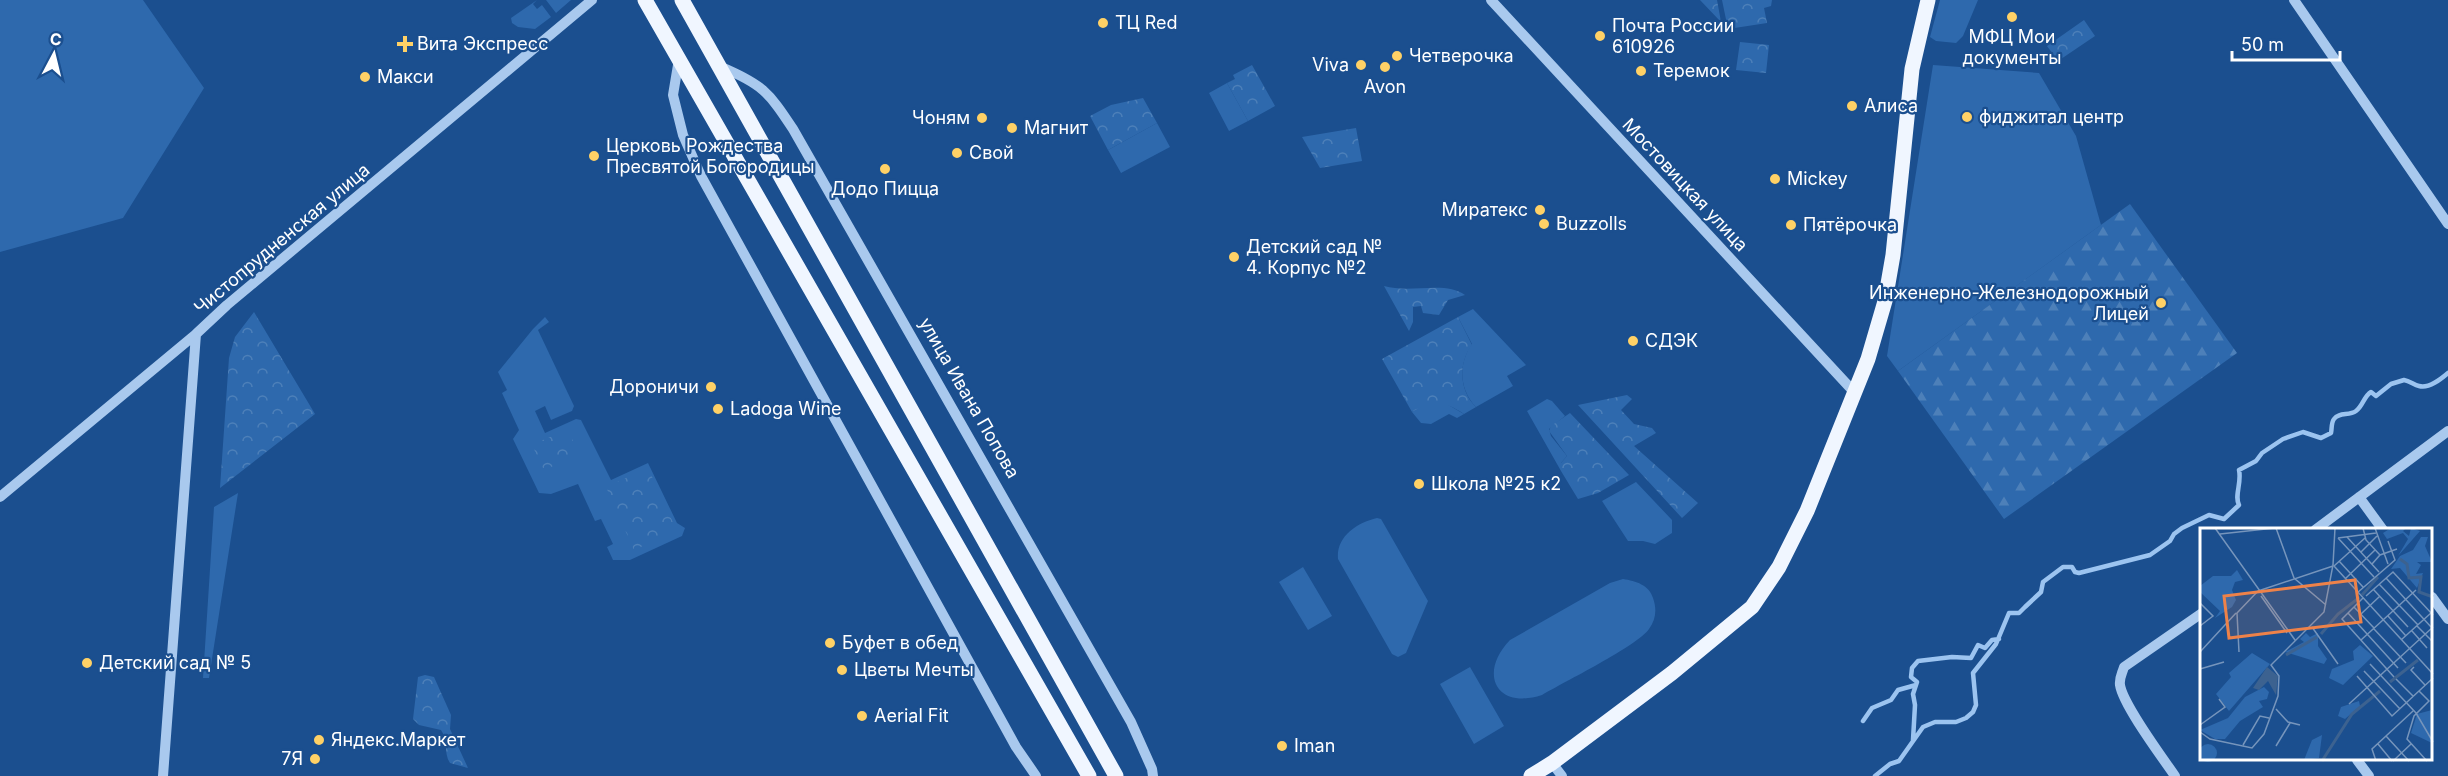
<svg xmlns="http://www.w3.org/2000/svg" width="2448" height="776" font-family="Inter,sans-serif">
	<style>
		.grass { fill: #2e69ad }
		.forest { fill: url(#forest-firs) }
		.park { fill: url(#park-crowns) }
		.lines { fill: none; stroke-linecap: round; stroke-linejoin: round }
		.stream { stroke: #9cc4f0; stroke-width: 4.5 }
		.minor { stroke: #a9c9ee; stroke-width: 10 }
		.major { stroke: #f0f6ff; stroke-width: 15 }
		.poi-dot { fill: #ffd166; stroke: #1b4f8f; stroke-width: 2 }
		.labels { text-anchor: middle; stroke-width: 4.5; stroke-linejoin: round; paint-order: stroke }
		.poi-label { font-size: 18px; fill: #fff; stroke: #1b4f8f; text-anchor: start }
		.street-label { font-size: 18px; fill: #fff; stroke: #1b4f8f }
		.inset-river { fill: none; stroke: #3c6290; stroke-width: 3 }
		.inset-road { fill: none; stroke: #7695bc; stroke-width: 1.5 }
		.view { fill: #ee8249; fill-opacity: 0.15; stroke: #ee8249; stroke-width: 3 }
		.inset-edge { fill: none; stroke: #fff; stroke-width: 3 }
	</style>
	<defs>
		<pattern id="forest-firs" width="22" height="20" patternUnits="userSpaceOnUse" patternTransform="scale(1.5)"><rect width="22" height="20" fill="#2e69ad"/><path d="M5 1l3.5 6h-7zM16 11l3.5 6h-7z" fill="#4d80b9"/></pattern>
		<pattern id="park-crowns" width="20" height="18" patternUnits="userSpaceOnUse" patternTransform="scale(1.5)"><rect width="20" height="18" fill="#2e69ad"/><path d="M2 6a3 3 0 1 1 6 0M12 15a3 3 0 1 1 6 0" fill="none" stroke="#4d80b9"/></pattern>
	</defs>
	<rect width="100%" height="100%" fill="#1b4f8f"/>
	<path class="grass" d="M0,0H143L204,88L123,218L0,252Z
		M537,0L533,4L537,9L542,5L551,17L535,29L518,27L512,23L511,18Z
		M546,0H571L556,13Z
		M1940,0H1978L1963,36L1956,43L1936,41L1930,37Z
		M1933,65L2039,73L2076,136L2101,225L1898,371L1887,356Z
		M1227,83L1248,121L1229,131L1209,93Z
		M1157,123L1170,147L1121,173L1108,150Z
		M1473,309L1526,365L1507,376L1513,386L1476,407C1459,390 1458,363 1472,344L1458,317Z
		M545,317L549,322L538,330L574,406L572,411L551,420L545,406L535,411L545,433L576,419L581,420L611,480L648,463L677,523L685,528L682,536L630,560H613L607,547L613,544L601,519L595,521L578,484L551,494L539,493L513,439L519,430L502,393L507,390L498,372L533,329Z
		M1547,399L1552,401L1565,416L1549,429L1551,436L1567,456L1561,463V471L1527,411Z
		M1433,402L1445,403L1464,414L1457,418L1449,414L1431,424L1421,423L1412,412L1423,404Z
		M1636,482L1672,520V533L1655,544L1643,541H1628L1602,501Z
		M238,493L209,678H203L214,507Z
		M1377,518L1381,519L1428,601L1406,653L1398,657L1392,654L1338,559C1336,537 1356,523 1377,518Z
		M1303,567L1332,616L1308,630L1279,582Z
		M1623,579C1636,581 1649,585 1653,598C1657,609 1656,620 1649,629C1637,646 1564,682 1542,695C1496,710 1478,673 1510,640L1610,583Z
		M1470,667L1504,726L1474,744L1440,684Z"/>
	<path class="forest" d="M2130,204L2237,353L2004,519L1898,371Z"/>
	<path class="park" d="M1700,0H1717L1721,22Z
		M1722,0H1772L1771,6L1764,8L1767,23L1728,29Z
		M2084,20L2095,36L2058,61L2047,46Z
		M1740,42L1769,45L1766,73L1736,70Z
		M1252,65L1275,106L1248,121L1227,83L1235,79L1233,75Z
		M1143,98L1157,123L1108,150L1090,116L1111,105Z
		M1356,128L1362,161L1320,168L1302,137Z
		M1384,286C1411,294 1445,280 1465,295L1448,300L1439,315L1423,313L1421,306L1413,307V322L1409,331Z
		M254,312L315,414L220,488L229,358L235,337Z
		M1458,317L1472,345C1458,363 1459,391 1476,407L1464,414C1445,401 1431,399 1412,412L1382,359Z
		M1627,395L1632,399L1621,410L1634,424L1652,428L1656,433L1634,446L1698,503L1682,518L1578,405Z
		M1570,413L1629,475L1598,493L1578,499L1561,471V463L1567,456L1549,431L1551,426Z
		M568,429L579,455L544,470L532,445Z
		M648,468L677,531L634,550L606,487Z
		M425,675L434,677L451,715L450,729L468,768L450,763C443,752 449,741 441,730L419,725L413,719L418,677Z"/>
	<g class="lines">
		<path class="stream" d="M1863,721L1872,708L1891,700L1898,690L1916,685L1917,682L1911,677L1912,668L1918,661L1952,657L1971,658L1978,645L1985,648L1992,640L1999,639
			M1913,740L1915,705L1913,694L1916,685
			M1875,776L1890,764L1899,761L1923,727L1935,722H1956L1966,718L1973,712L1976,705L1973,673L1996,644L2009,613H2019L2025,607L2041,592L2043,582L2063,567H2072L2075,572L2079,573L2150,555L2170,541L2174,534L2182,528L2209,515L2224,519L2239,505C2234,496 2242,483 2239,470L2256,461L2262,453L2283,439L2303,432L2321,438L2331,433C2332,429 2331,423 2334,419C2339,412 2349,416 2356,411C2363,406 2364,396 2371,392L2376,396L2391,384L2404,380C2410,381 2414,385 2419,386C2429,389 2441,379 2448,373"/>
		<path class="minor" d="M1491,0L1855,393
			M2294,0L2448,224
			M679,59L673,95L683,135L701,176L1016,747L1036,776
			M719,66C762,84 768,91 793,129L1131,722L1152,769L1153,776
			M0,497L196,334
			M2359,497L2383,530
			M2315,530L2448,431
			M2432,597L2448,619
			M2357,760L2369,776
			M1552,763L1562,776
			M163,776L196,334L227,305L592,0
			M2175,776C2162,757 2123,705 2120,685C2119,678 2122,674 2124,667L2202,613"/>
		<path class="major" d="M645,0L1089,776
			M682,0L1116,776
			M1531,776L1552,763L1672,673L1752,607L1779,567L1807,511L1868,359L1885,301L1893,255L1912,69L1928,0"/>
	</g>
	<g class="poi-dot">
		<circle cx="2012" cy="17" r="6"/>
		<circle cx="1103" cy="23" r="6"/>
		<circle cx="1600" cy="36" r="6"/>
		<path d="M402 35h6v6h6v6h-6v6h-6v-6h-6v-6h6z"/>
		<circle cx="1397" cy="56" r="6"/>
		<circle cx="1361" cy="65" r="6"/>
		<circle cx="1385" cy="67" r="6"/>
		<circle cx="1641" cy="71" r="6"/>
		<circle cx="365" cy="77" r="6"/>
		<circle cx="1852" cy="106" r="6"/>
		<circle cx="1967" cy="117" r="6"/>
		<circle cx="982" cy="118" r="6"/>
		<circle cx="1012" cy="128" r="6"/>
		<circle cx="957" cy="153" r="6"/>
		<circle cx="594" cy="156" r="6"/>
		<circle cx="885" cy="169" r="6"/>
		<circle cx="1775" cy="179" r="6"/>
		<circle cx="1540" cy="210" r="6"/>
		<circle cx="1544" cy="224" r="6"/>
		<circle cx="1791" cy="225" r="6"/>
		<circle cx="1234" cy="257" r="6"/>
		<circle cx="2161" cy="303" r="6"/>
		<circle cx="1633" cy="341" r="6"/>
		<circle cx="711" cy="387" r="6"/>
		<circle cx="718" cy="409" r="6"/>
		<circle cx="1419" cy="484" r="6"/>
		<circle cx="830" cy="643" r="6"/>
		<circle cx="87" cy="663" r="6"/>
		<circle cx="842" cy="670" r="6"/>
		<circle cx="862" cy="716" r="6"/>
		<circle cx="319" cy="740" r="6"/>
		<circle cx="1282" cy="746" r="6"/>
		<circle cx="315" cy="759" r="6"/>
	</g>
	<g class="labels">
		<g class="poi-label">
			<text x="1115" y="29">ТЦ Red</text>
			<text x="1612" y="32">Почта России<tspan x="1612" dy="21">610926</tspan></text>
			<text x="2012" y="43" text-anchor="middle">МФЦ Мои<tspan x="2012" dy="21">документы</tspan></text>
			<text x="417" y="50">Вита Экспресс</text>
			<text x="1409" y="62">Четверочка</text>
			<text x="1349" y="71" text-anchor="end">Viva</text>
			<text x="1653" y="77">Теремок</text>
			<text x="377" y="83">Макси</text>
			<text x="1385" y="93" text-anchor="middle">Avon</text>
			<text x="1864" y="112">Алиса</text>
			<text x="1979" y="123">фиджитал центр</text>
			<text x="970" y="124" text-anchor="end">Чоням</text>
			<text x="1024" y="134">Магнит</text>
			<text x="606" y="152">Церковь Рождества<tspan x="606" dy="21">Пресвятой Богородицы</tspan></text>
			<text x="969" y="159">Свой</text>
			<text x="1787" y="185">Mickey</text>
			<text x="885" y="195" text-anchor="middle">Додо Пицца</text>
			<text x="1528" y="216" text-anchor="end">Миратекс</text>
			<text x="1556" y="230">Buzzolls</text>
			<text x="1803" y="231">Пятёрочка</text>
			<text x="1246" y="253">Детский сад №<tspan x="1246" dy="21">4. Корпус №2</tspan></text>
			<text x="2149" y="299" text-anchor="end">Инженерно-Железнодорожный<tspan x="2149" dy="21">Лицей</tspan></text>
			<text x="1645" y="347">СДЭК</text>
			<text x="699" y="393" text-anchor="end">Дороничи</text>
			<text x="730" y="415">Ladoga Wine</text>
			<text x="1431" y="490">Школа №25 к2</text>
			<text x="842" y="649">Буфет в обед</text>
			<text x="99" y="669">Детский сад № 5</text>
			<text x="854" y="676">Цветы Мечты</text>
			<text x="874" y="722">Aerial Fit</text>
			<text x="331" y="746">Яндекс.Маркет</text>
			<text x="1294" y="752">Iman</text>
			<text x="303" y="765" text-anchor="end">7Я</text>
		</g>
		<g class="street-label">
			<text transform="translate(1685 185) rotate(47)" y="6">Мостовицкая улица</text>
			<text transform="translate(282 239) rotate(-40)" y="6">Чистопрудненская улица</text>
			<text transform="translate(969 398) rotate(60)" y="6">улица Ивана Попова</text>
		</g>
	</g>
	<g transform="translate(2200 528)">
		<rect width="232" height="232" fill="#1b4f8f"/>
		<path d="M37,42L43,52L35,54L32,62L36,72L32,79L15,90L20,83L0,64V58L13,48H31ZM106,105L110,109L118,105V118L127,131L124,136L85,124L104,114L100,111ZM160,117L173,128L143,157L129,150L132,141L154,132L153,123Z" fill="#2e69ad"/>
		<path d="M191,0H206L203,3L209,8L211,0L220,3L198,28L208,11L203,5L187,11L183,5ZM221,9H228L225,18L232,34H217L221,37L216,46L223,45L217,60L200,40L191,41L200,28L213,22ZM64,159L69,164L67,171L59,173L63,179L40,193L25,211H15L0,202L28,190L45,169ZM159,173L160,178L145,191L138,188L141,179ZM122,207L119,230L104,232L112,212ZM-1 225a9 9 0 1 1 18 0a9 9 0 1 1-18 0Z" fill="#2e69ad"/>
		<path d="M52,125L70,136L29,183L16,166L31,149L29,145ZM232,182V215L211,205L217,186Z" fill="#2e69ad"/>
		<path d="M67,139L78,148L76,167L68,153L59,162L53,160Z" fill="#3c6290"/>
		<path class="inset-river" d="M200,31L207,36L209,50L221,49L219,64L233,69M162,67L178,49M121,106L138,86L160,69M86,127L117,109M190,154L218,132M122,233L152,186L180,163"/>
		<path class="inset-road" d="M15,0L95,112M76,0L94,50L126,77M137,0H169M163,0L166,12L180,27M175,0L188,36M20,6L75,0M147,9L179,44M138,10L174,49M138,10L176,5M161,24L177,8M139,33L163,59M172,36L180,27L197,21M134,38L233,146M134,38L165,10M186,50L232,100M145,51L175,22M179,56L218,97M173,61L208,99M58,63L133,38M157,65L195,32L188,13M61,68L87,105M166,68L193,44L233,87M163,70L142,91L194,149M0,75L13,88L0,98M154,79L174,100M148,85L198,140M161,86L180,68M188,88L206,108M217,98L232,113M112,99L138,136M174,101L206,135M212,103L227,120M161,112L216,62M201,112L231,85M0,124L36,85M39,124L37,85L58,63M170,136L216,185L233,214M214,139L211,142L225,157M0,141L24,134M164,143L200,181M157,148L192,188L233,150M196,151L213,168M219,163L229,173L214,188L207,211L227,233M149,176L233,99M76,181L88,194L100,197M0,197L25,179L19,171M0,204L10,211L52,220L64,206L78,168L79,148L71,137L124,84L133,37L135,0M186,208L209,233M178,216L192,233M43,217L60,188L69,190M76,218L90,195M176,233L172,221L213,183M193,233L211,216"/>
		<path class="view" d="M155,52L161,94L29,110L24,68Z"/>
		<rect width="232" height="232" class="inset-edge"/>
	</g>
	<g transform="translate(54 54) rotate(7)" stroke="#1b4f8f" stroke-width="4.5" paint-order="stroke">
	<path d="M0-4.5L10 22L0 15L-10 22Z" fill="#ffffff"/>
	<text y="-9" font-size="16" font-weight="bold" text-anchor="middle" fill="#ffffff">С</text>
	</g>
	<path d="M2232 51v9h108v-9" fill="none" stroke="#ffffff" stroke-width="3"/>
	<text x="2241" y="51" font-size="18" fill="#ffffff" stroke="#1b4f8f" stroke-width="4.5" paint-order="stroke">50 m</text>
</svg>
